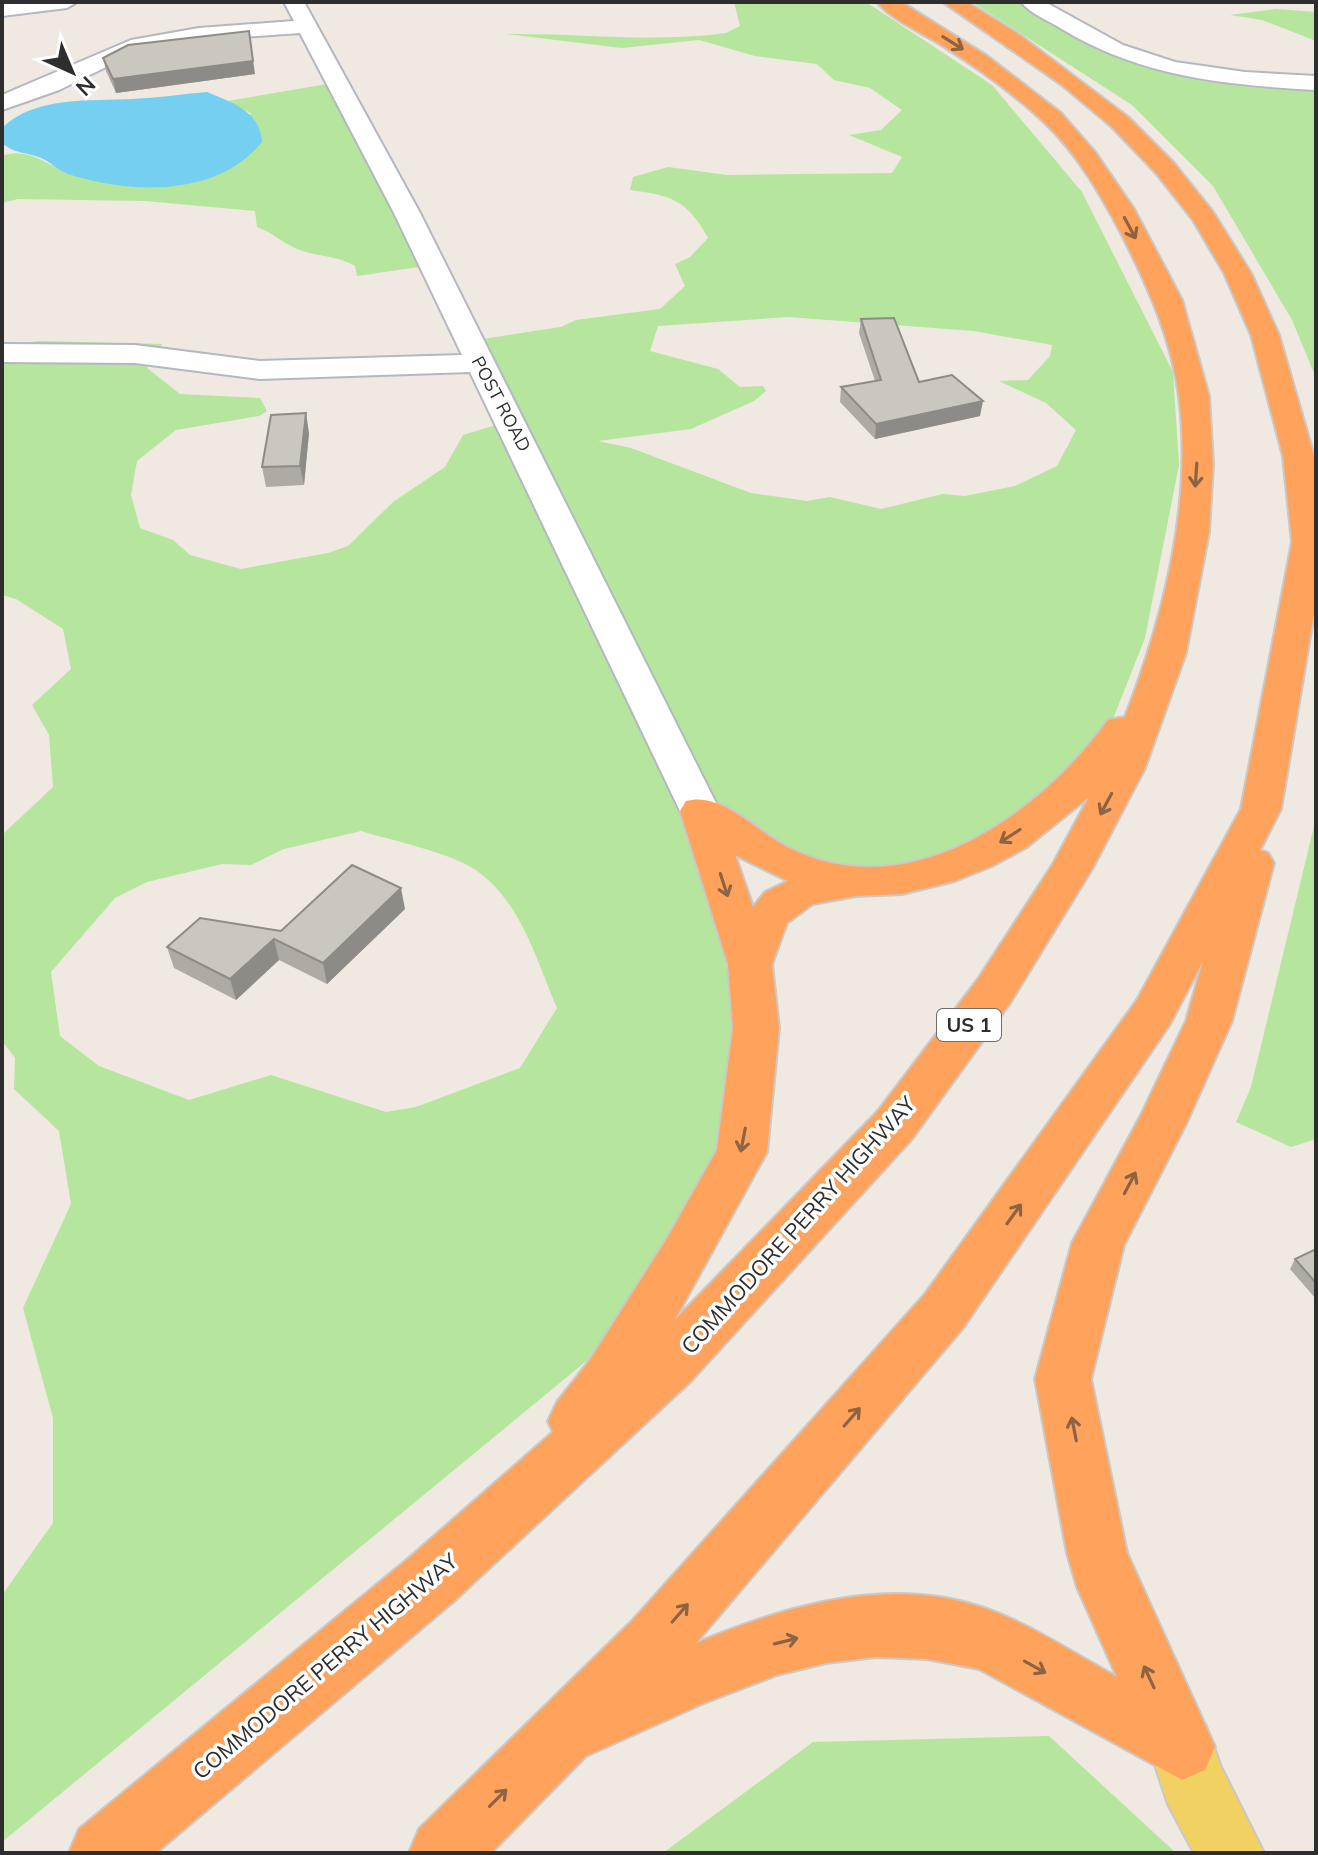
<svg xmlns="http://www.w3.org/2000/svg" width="1318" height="1855" font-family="Mulish,sans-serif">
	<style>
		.green { fill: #b6e59e; fill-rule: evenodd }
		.water { fill: #75cff0 }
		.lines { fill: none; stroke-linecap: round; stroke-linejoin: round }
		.minor-casing { stroke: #b4b7c1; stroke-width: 4 }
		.major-casing { stroke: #c9c9c9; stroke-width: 4 }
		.highway-casing { stroke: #c9c9c9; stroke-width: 4 }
		.minor { fill: #fff; fill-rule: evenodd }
		.major { fill: #f2d163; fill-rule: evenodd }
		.highway { fill: #ffa35c; fill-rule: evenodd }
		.wall { fill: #afaba4 }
		.shaded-wall { fill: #8e8b86 }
		.building { fill: #cbc7bf; stroke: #8e8b86; stroke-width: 2 }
		.oneway { stroke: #8c6343 }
		.labels { text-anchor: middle; stroke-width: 7; stroke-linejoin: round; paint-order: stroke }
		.far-street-label { font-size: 18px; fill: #2e2e2e; stroke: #fff }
		.shield { fill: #fff; stroke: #6d6d6d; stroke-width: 2 }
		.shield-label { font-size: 20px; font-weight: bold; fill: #2e2e2e }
		.street-label { font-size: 22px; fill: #2e2e2e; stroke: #fff }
	</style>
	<rect width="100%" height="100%" fill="#efe9e1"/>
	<path class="green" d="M734,2H866L992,85L1082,192L1173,372L1179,465L1145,638L1090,777L891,883L719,826L757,1063L680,1284L2,1842V1595L53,1523V1418L23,1308L71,1204L59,1131L14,1089L15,1058L2,1041V835L53,787L49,735L32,705L71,669L63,629L16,599L2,595V346L39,341L162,344L147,368L180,394L260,398L267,411L259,416L176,430L137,461L131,495L140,528L173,540L190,555L241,569L328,553L348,546L393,502L445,467L463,435L509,421L476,340L561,327L576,320L660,309L685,286L675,264L690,257L708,238C688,200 670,195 630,190L633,177L668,167L727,175L892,173L902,157L849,135L881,130L902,110L870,88L834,80L817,64L755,56L699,40L622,48L506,34C580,33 652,43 726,33L740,26ZM788,317L974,331L1052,345L1050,356L1028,380L999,381L1046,403L1076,430L1057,466L1015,486L965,496L943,494L881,509L830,497L807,501L751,493L631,448L598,441L691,429L754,401L766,391L763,386L740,387L718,369L650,351L658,326ZM361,831C394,841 430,848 461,862C517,887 535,957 557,1008L520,1068L416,1107L386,1112L271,1075L189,1100L99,1066L60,1036L51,972L115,898L147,882L222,864L251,865L284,849Z
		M972,2H1032L1129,56L1316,84V378L1292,320L1213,186L1132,105Z
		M1276,9L1316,12V41L1262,20L1230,15Z
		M333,83L433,265L357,276L355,266C336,255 317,257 297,249C285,244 273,233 257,227L255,211L145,201L18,199L2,203V156C24,147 46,162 65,173L252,114L228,101Z
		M1316,818V1139L1291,1147L1236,1122L1251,1087Z
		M1049,1736L1176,1853H663L813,1742Z"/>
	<path class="water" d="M207,92C233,103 260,111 262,142C217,198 130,194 68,174C58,171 51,162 41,158C26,152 15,154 2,143V128C34,96 92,101 132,99C157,98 182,94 207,92Z"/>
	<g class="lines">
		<defs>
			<path id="minor" d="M19,2H77L67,8L2,16V4Z
				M284,2H304L420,213L720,811L714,821L700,825L686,821L680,811L470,372L260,379L135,363L2,362V344L135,345L260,361L462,355L394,213L300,33L199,40L143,49L59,90L2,110V95L131,40L199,28L294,21Z
				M1021,2H1045L1123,45L1175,62L1245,72L1316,76V90C1226,85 1141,77 1062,29C1049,21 1031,14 1021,2Z"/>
			<path id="major" d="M1182,1714L1205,1724L1221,1767L1264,1853H1194L1168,1804L1149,1747L1159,1724Z"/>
			<path id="highway" d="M877,2H901L987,56L1061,113L1095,152L1134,209L1182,300L1209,396L1213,464L1209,532L1186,653L1145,768L1092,869L1010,1003L912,1139L691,1381L453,1602L156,1853H69L79,1829L409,1558L553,1432L548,1421L557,1402L590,1360L668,1237L717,1150L733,1028L728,964L680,811L686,801C721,791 756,831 787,847C908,909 1039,816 1108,720L1125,717C1163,619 1193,504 1179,397C1172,340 1148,287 1123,237C1102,197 1078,154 1044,122C1014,94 978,68 943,46C923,33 892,20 877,2ZM1089,797L1053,864L978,979L878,1111L674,1321L767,1152L779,1028L772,964L787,923L813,904L856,896L902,894L955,881L992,866L1027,847ZM735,855L788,881L765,892L753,907Z
				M943,2H967L1021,36L1128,117L1173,162L1213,212L1251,273L1279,335L1316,463V601L1281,809L1260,850L1268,853L1274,863L1232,1021L1186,1124L1124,1245L1091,1379L1127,1553L1215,1747L1205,1770L1182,1780L979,1669L927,1659L876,1657L826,1663L777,1675L704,1703L586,1756L491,1853H409L419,1829L632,1621L925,1294L1137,1000L1241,809L1292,542L1283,456L1251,335L1224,273L1193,220L1156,173L1112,127L1062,85ZM1203,961L1186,1021L1140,1117L1072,1243L1035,1379L1067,1553L1077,1587L1117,1677C1074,1654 1032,1625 987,1609C891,1574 785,1606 696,1643L963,1328L1170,1024Z"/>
		</defs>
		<use href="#minor" class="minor-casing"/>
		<use href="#major" class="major-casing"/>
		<use href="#highway" class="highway-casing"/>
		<use href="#minor" class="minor"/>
		<use href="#major" class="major"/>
		<use href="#highway" class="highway"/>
	</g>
	<path class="wall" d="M103,58L255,74L116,93L106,71Z
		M861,319L919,382L980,416L875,439L840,402L841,387L875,381L859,333Z
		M309,433L304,485L266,487L262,467Z
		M405,909L327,984L279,960L236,1000L174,968L167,947L281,931Z
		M1316,1249V1299L1290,1269L1295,1259Z"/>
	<path class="shaded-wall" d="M249,31L255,74L116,93L113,79Z
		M983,401L980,416L875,439L876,424Z
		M306,413L309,433L304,485L300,466Z
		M401,888L405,909L327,984L323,963Z
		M274,939L279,960L236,1000L230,979Z"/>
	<path class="building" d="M249,31L253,61L113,79L103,58L128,45Z
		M894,318L919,382L952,375L983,401L876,424L841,387L881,380L861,319Z
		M306,413L300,466L262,467L271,415Z
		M352,865L401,888L323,963L274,939L230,979L167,947L200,918L281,931Z
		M1316,1249V1283L1295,1259Z"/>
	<defs><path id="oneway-shaft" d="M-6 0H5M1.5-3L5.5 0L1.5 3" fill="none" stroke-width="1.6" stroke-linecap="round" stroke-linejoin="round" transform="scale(2)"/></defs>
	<g class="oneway">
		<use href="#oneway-shaft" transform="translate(953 43) rotate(32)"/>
		<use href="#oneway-shaft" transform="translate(1130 228) rotate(62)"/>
		<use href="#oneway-shaft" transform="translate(1196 475) rotate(94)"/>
		<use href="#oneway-shaft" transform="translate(1106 804) rotate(118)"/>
		<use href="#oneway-shaft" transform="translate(1010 836) rotate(147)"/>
		<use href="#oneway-shaft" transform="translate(724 885) rotate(72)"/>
		<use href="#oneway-shaft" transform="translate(743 1140) rotate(101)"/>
		<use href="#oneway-shaft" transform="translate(1130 1183) rotate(-62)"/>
		<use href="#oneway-shaft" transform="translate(1014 1214) rotate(-54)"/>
		<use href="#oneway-shaft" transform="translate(852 1417) rotate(-49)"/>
		<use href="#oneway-shaft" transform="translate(1074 1429) rotate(-101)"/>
		<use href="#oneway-shaft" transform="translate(680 1613) rotate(-49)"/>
		<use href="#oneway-shaft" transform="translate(786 1641) rotate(-14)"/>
		<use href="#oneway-shaft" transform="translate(1035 1667) rotate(29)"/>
		<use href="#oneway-shaft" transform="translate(1149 1677) rotate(-115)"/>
		<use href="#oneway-shaft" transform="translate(498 1798) rotate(-45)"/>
	</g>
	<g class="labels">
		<g class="far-street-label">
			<text transform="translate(501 404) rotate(62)" y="6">POST ROAD</text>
		</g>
		<rect class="shield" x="937" y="1009" width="64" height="32" rx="6"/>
		<g class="shield-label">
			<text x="969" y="1032">US 1</text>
		</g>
		<g class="street-label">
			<text transform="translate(798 1225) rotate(-48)" y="8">COMMODORE PERRY HIGHWAY</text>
			<text transform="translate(325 1666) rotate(-40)" y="8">COMMODORE PERRY HIGHWAY</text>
		</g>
	</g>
	<rect width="1318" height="1855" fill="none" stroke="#2e2e2e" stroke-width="8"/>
	<g transform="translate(72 72) rotate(136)" stroke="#ffffff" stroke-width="6" paint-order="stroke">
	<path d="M0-6L14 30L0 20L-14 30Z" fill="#2e2e2e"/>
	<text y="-12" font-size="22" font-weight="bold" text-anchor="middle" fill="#2e2e2e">N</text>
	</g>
</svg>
